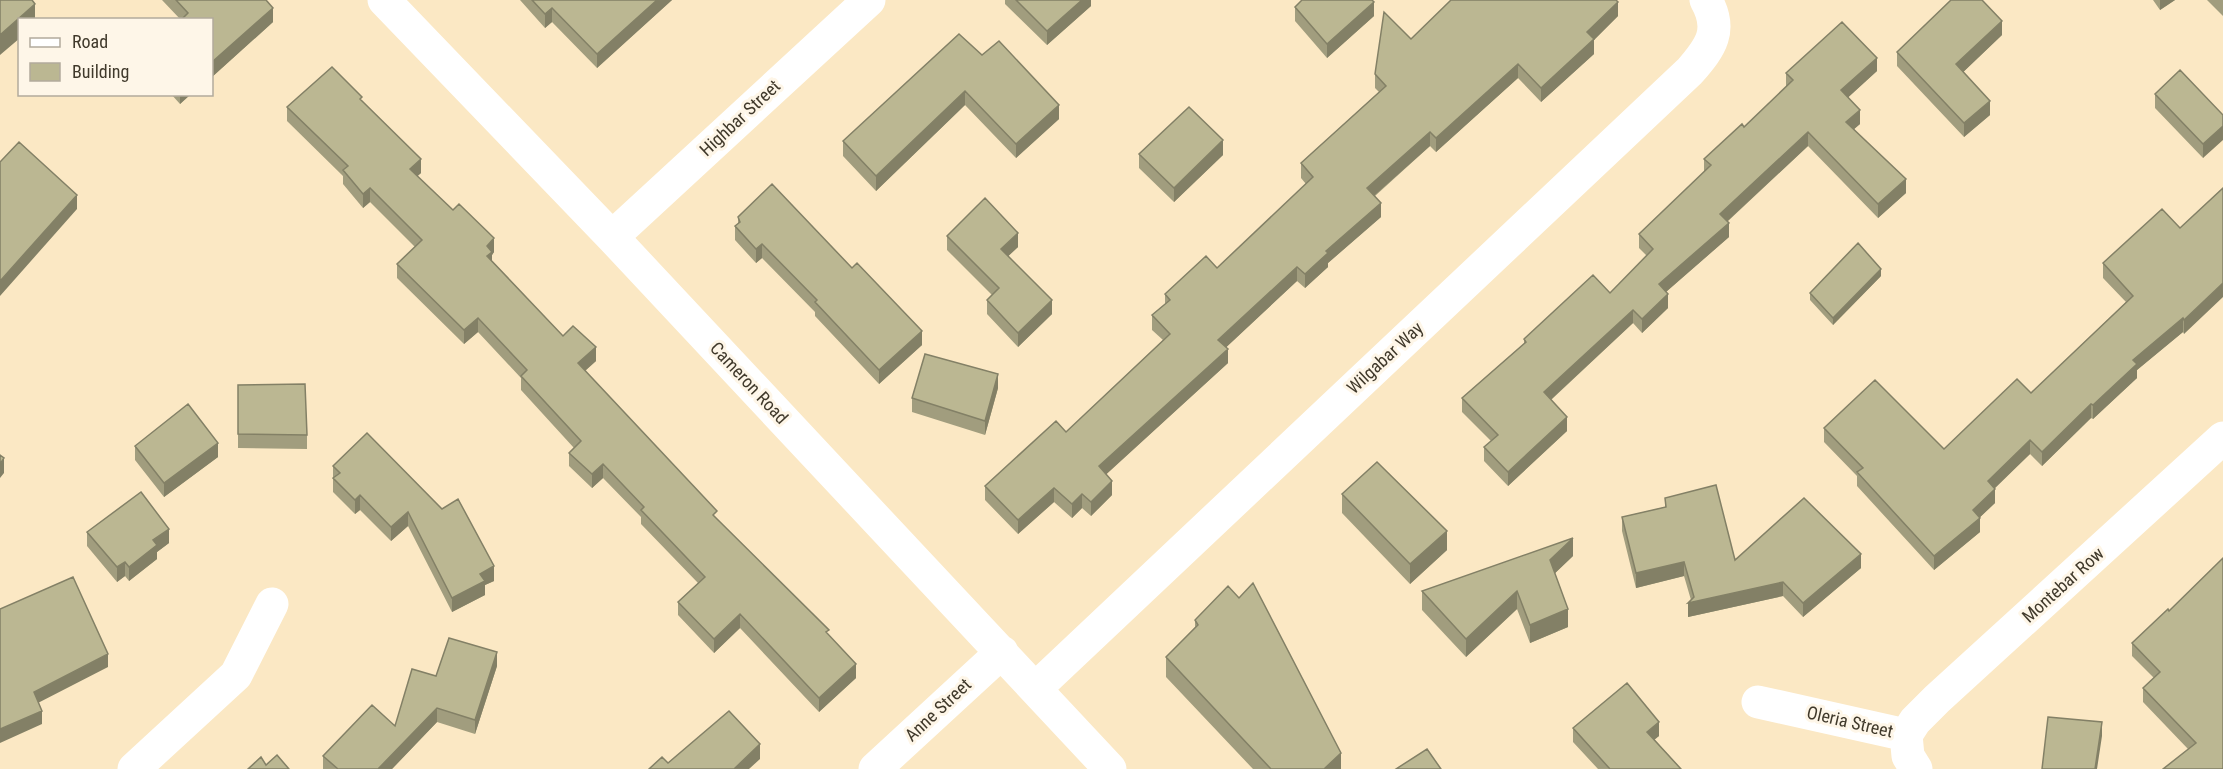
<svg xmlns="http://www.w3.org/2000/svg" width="2223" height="769" font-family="'Roboto Condensed',sans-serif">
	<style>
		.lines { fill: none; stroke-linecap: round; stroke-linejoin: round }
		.minor { stroke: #fff; stroke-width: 33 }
		.wall { fill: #a19d7e }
		.shaded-wall { fill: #838066 }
		.building { fill: #bbb792; stroke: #838066; stroke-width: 1.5 }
		.labels { text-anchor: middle; stroke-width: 6; stroke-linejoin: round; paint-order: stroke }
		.street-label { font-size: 18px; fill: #40392b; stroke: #fef6e8 }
	</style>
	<rect width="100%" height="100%" fill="#fbe8c4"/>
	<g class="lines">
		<path class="minor" d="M384,0L612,237L1110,769
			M612,237L869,0
			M1035,689L1690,71C1711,47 1723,30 1706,0
			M1758,702L1906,735L1908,756L1916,769
			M1906,735L1915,721L1937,699L2223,438
			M134,769L236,675L272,604
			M875,769L1002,652"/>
	</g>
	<path class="wall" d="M162,0H266L273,22L212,77V20H181Z
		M520,0H672L597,68L552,22L545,28Z
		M1005,0H1091V6L1047,45L1005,4Z
		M2153,0H2175L2160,10Z
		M2207,0H2223V16Z
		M1295,7L1374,16L1327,58L1295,21Z
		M1618,16L1594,40V54L1541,102L1518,78L1436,152L1430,146L1375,196L1381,217L1328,263V267L1305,288L1297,281L1226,347L1228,363L1106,474L1112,495L1091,516L1082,508L1072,518L1054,502L1018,534L985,500V486L1066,432L1163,340L1152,330V315L1165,304V294L1217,268L1306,184L1301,178V163L1379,92L1375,88V74L1411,39Z
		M2002,35L1963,72L1990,115L1964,137L1897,66V52Z
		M982,55L1059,119L1016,158L965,105L876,191L843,156V141Z
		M1877,71L1848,97L1860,124L1854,129L1906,193L1878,218L1808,146L1727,222L1729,237L1666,292L1668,308L1642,333L1633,323L1551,400L1567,431L1508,486L1484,461V447L1491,441L1462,412V398L1524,344V339L1610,293L1647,256L1639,248V234L1704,172V159L1744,127L1786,87V73Z
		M171,94H191L180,104Z
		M2155,94L2223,115L2203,158L2155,108Z
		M362,101L421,173L417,176L494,252L492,255V261L563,336L596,361L585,371L717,519L829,635L856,678L819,712L740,628L714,653L678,615V602L698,583L641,524V517L603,478L592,488L569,466V453L574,448L521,390V378L478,332L464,344L397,278V264L415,247L370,202L363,208L343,184V176L287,121V107Z
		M1139,154L1223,155L1174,202L1139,168Z
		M2223,188L2184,334L2183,332L2137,370V378L2093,419L2091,418L2042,466L2030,454L1994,488L1995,503L1979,518L1980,532L1934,570L1857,486V476L1824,442V428L1944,449L2031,393L2126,302L2103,278V263L2180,228Z
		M738,217L922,345L879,384L815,316V312L762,258L756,263L735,240V226L738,224Z
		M947,236L1018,247L1008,256L1052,314L1018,347L987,314V300L992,295L947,250Z
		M1881,276L1833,325L1810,300V293Z
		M238,385L307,435V449L238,448Z
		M998,388L985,435L912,412V398Z
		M367,433L494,581L485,585V595L452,612L408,526L391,541L360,510L355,514L333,492V466Z
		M135,446L218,457L164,497L135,460Z
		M1342,494L1447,550L1410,584L1342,513Z
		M1665,498L1735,560L1861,568L1803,617L1783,596L1688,617L1691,600L1684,576L1636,588L1622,531V517L1665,507Z
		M87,532L169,543L157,552V559L129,581L125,576L117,582L87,546Z
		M1573,556L1555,573L1568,627L1530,643L1517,609L1466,657L1422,610V591Z
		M1239,598L1341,769H1253L1166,677V657L1195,627V620Z
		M2169,611L2223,769L2188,749L2143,702V688L2154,678L2132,656V643Z
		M497,666L475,734L437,722L392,769H323V756L395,726L436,676Z
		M1573,728L1659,736L1654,739L1681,769H1598L1573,742Z"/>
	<path class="shaded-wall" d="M657,0H672L597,68V54Z
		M1082,0H1091V6L1047,45V31Z
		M2160,0H2175L2160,10Z
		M1374,2V16L1327,58V44Z
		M1618,2V16L1594,40V54L1541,102V88L1587,32Z
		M35,4V20H20V38L0,55V35Z
		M273,8V22L212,77V62Z
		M552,8V22L545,28V14Z
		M2002,21V35L1956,79V64Z
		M1877,58V71L1841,104V90Z
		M1518,64V78L1436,152V138Z
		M965,91V105L876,191V176Z
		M180,94H191L180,104Z
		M1990,101V115L1964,137V123Z
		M1059,105V119L1016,158V144Z
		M1860,110V124L1846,136V122Z
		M2223,126V140L2203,158V144Z
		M1430,132V146L1367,202V188Z
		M1808,132V146L1720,228V214Z
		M1223,140V155L1174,202V188Z
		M421,159V173L410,183V169Z
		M1906,179V193L1878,218V204Z
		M370,188V202L363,208V194Z
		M77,195V209L0,296V281Z
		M1381,203V217L1328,263V267L1305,288V274L1326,251Z
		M1729,223V237L1659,298V284Z
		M1018,233V247L1001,263V249Z
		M494,238V252L492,255V265L487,270V246Z
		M762,244V258L756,263V249Z
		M1297,267V281L1218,355V340Z
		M1881,269V276L1833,325V318Z
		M2223,283V297L2184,334V320Z
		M1668,294V308L1642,333V319Z
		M1052,300V314L1018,347V333Z
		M1633,310V323L1544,406V392Z
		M478,318V332L464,344V330Z
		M2183,318V332L2137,370V378L2093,419V405L2133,360Z
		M922,331V345L879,384V370Z
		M596,347V361L578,377V363Z
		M1228,349V363L1099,481V466Z
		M998,374V388L985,435V421Z
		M2091,404V418L2042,466V452Z
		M1567,417V431L1508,486V472Z
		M2030,440V454L1988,495V481Z
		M218,443V457L164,497V483Z
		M4,458V473L0,478V464Z
		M603,464V478L592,488V474Z
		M1112,481V495L1091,516V502Z
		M1054,488V502L1018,534V520Z
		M1995,489V503L1976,521L1980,518V532L1934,570V556L1973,510Z
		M1082,494V508L1072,518V504Z
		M360,495V510L355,514V500Z
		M408,512V526L391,541V527Z
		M169,529V543L157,552V559L129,581V567L153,540Z
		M1447,531V550L1410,584V564Z
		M1573,538V556L1550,578V560Z
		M1861,554V568L1803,617V603Z
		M125,562V576L117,582V567Z
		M1684,562V576L1636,588V573Z
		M494,566V581L485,585V595L452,612V598L480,574Z
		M1783,582V596L1688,617V603Z
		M1517,591V609L1466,657V639Z
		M1568,609V627L1530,643V625Z
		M740,614V628L714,653V639Z
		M497,652V666L475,734V720Z
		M108,654V667L34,705V692Z
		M856,664V678L819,712V698Z
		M437,708V722L392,769H378Z
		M42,711V724L0,743V729Z
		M1659,722V736L1647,746V732Z
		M2102,722V736L2097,769H2095Z
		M760,744V759L749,769H734Z
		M1341,753V769H1324Z"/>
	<path class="building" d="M0,0H32L35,4L0,35Z
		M176,0H266L273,8L212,62V20H181L188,13Z
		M532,0H657L597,54L552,8L545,14Z
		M1016,0H1082L1047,31Z
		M1302,0H1372L1374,2L1327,44L1295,7Z
		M1451,0H1616L1618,2L1587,32L1594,39L1541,88L1518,64L1436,138L1430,132L1367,188L1381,203L1326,251L1328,253L1305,274L1297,267L1218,340L1228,349L1099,466L1112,481L1091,502L1082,494L1072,504L1054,488L1018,520L985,486L1056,421L1066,432L1170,334L1152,315L1170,300L1165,294L1206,256L1217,268L1313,177L1301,163L1386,86L1375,74L1384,12L1411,39Z
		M1951,0H1982L2002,21L1956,64L1990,101L1964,123L1897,52Z
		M1842,22L1877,58L1841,90L1860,110L1846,122L1906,179L1878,204L1808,132L1720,214L1729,223L1659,284L1668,294L1642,319L1633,310L1544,392L1567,417L1508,472L1484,447L1498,435L1462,398L1526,342L1524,339L1593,275L1610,293L1653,249L1639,234L1711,165L1704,159L1742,124L1744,127L1793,80L1786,73Z
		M959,34L982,55L999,41L1059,105L1016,144L965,91L876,176L843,141Z
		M332,67L362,97L360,99L421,159L410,169L453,210L459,204L494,238L487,246L492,252L487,256L563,336L573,326L596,347L578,363L717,511L713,515L829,630L826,632L856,664L819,698L740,614L714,639L678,602L705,577L641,510L644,507L603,464L592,474L569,453L581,441L521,376L527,370L478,318L464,330L397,264L422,240L370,188L363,194L343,170L348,166L287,107Z
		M2180,70L2223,115V126L2203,144L2155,94Z
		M1189,107L1223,140L1174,188L1139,154Z
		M19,142L77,195L0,281V162Z
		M772,184L852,268L857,263L922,331L879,370L815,302L817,300L762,244L756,249L735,226L740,222L738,217Z
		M2223,188V283L2184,320L2183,318L2133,360L2137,364L2093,405L2091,404L2042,452L2030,440L1988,481L1995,489L1973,510L1980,518L1934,556L1857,472L1863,468L1824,428L1875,380L1944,449L2017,379L2031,393L2133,296L2103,263L2162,209L2180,228Z
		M985,198L1018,233L1001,249L1052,300L1018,333L987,300L999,288L947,236Z
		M1858,243L1881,269L1833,318L1810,293Z
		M925,354L998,374L985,421L912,398Z
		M305,384L307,435L238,434V385Z
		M188,404L218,443L164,483L135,446Z
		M367,433L442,509L458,499L494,566L480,574L485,581L452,598L408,512L391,527L360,495L355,500L333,478L340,473L333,466Z
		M0,455L4,458L0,464Z
		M1377,462L1447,531L1410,564L1342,494Z
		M1716,485L1735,560L1804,498L1861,554L1803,603L1783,582L1688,603L1694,597L1684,562L1636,573L1622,517L1666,507L1665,498Z
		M141,492L169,529L153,540L157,545L129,567L125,562L117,567L87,532Z
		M1573,538L1550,560L1568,609L1530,625L1517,591L1466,639L1422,591Z
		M2223,558V768L2222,769H2163L2196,743L2143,688L2160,672L2132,643L2168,609L2169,611Z
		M73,577L108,654L34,692L42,711L0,729V609Z
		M1253,583L1341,753L1324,769H1271L1166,657L1198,625L1195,620L1228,586L1239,598Z
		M449,638L497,652L475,720L437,708L378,769H338L323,756L372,705L395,726L412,669L436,676Z
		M1627,683L1659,722L1647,732L1681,769H1610L1573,728Z
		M729,711L760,744L734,769H649L662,757L668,763Z
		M2048,717L2102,722L2095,769H2042Z
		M1427,749L1441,769H1396Z
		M277,755L289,769H248L261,757L266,765Z"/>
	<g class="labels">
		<g class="street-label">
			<text transform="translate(740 118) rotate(-43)" y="6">Highbar Street</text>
			<text transform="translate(1385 358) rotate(-43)" y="6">Wilgabar Way</text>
			<text transform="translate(749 383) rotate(47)" y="6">Cameron Road</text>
			<text transform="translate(2063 585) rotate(-42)" y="6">Montebar Row</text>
			<text transform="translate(938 710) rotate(-43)" y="6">Anne Street</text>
			<text transform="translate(1850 722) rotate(13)" y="6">Oleria Street</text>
		</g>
	</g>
	<rect x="18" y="18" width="195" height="78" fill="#fef6e8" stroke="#b2aa9c" stroke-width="1.5"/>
	<rect x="30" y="38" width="30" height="9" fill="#ffffff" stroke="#b2aa9c" stroke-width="1.5"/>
	<text x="72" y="48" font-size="18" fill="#40392b">Road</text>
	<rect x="30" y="63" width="30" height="18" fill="#bbb792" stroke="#b2aa9c" stroke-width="1.5"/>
	<text x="72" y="78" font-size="18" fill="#40392b">Building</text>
</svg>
